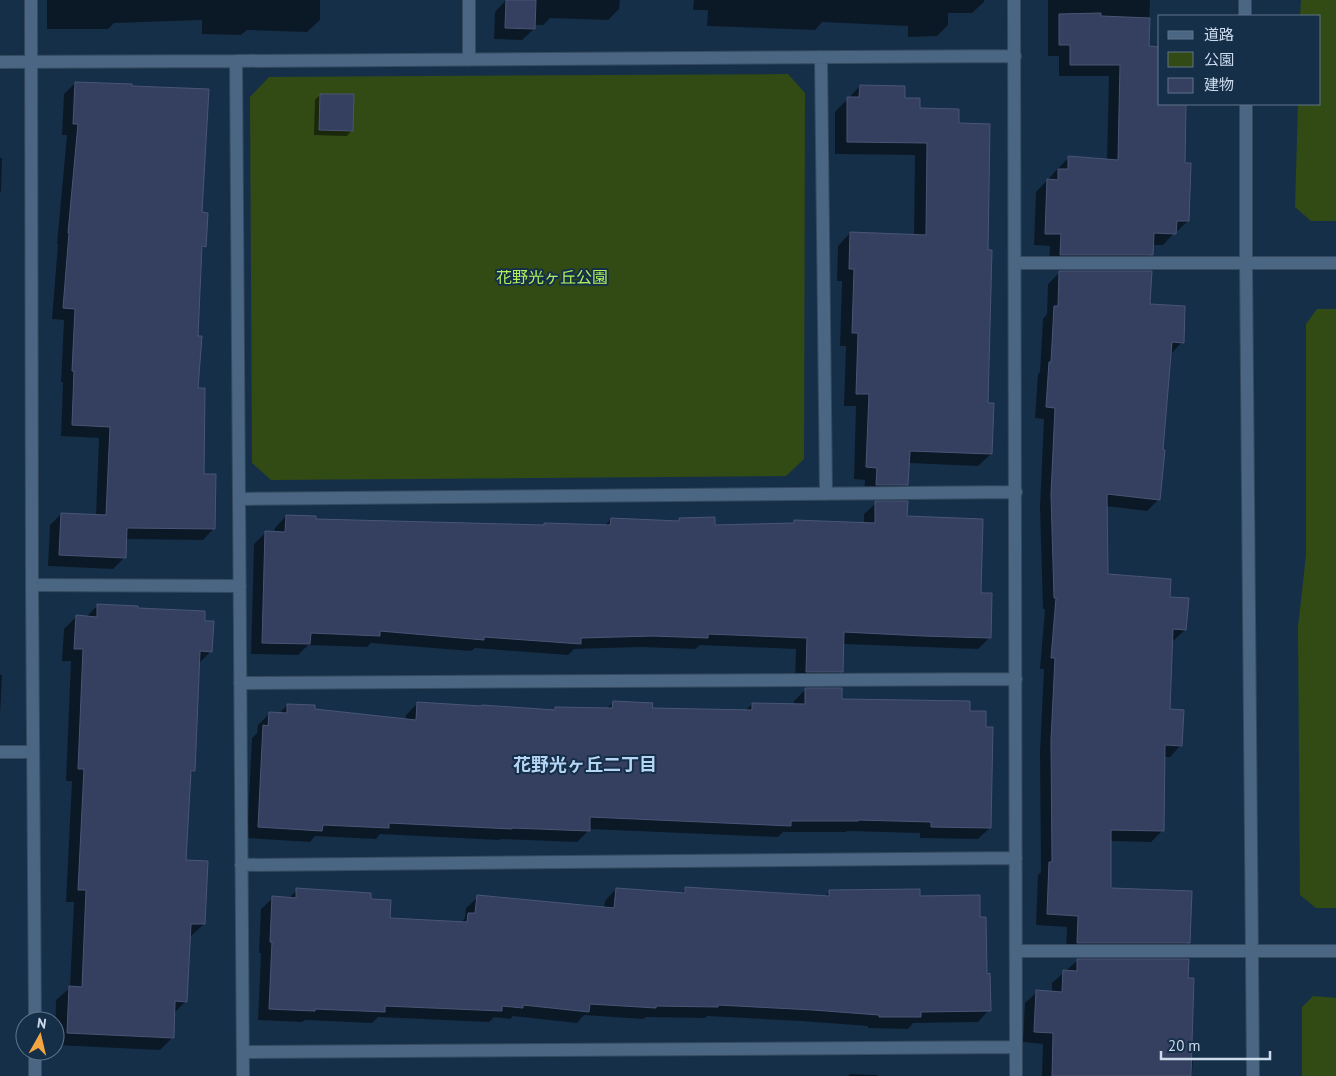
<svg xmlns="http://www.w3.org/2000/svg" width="1336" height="1076" font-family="'PT Sans','Noto Sans JP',sans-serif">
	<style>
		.green { fill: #324a14 }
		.shadow { fill: #0007 }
		.building { fill: #353f5f; stroke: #4a5576 }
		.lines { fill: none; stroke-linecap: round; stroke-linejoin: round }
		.minor-casing { stroke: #354a5f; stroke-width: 14 }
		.tertiary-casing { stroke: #354a5f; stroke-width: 14 }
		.minor { stroke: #4a6682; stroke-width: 12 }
		.tertiary { stroke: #4a6682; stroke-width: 12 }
		.labels { text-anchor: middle; stroke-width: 4; stroke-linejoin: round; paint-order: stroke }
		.park-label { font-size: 16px; fill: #aef05b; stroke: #162f49 }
		.neighbourhood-label { font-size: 18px; font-weight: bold; fill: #b6d5f5; stroke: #162f49 }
	</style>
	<rect width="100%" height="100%" fill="#162f49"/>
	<path class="green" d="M1301,0H1336V221H1311L1295,207L1298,104H1320V16H1300Z
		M788,74L805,93L804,459L786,476L271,480L252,463L250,97L269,77Z
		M1317,309H1336V908H1316L1300,895L1298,627L1306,555V324Z
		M1313,996L1336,998V1076H1302V1007Z"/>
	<path class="shadow" d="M47,0H320V20L307,32L247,30L241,35L202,34V20L114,23L108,29H47Z
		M506,0H620L619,9L608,20L550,18L543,25H534V29L522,40L494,39L495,12Z
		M694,0H984V2L972,13H948V25L937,36L908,37V26L822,22L815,30L707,26L708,10H693Z
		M1048,0H1150L1148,48L1160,104H1185L1184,165L1188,221L1176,232H1175L1163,245H1152V254L1140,266H1049L1050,246L1034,245L1036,192L1069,157L1107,160L1109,76H1059V56H1048Z
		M75,83L200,214L205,246L201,250L196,337L197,389L202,475L214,528L203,540L125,539L124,558L113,569L48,566L50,525L61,514L96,516L99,438L61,436L63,382H61L64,320L52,319L58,244H57L67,135H62L64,94Z
		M860,86L904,100L918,109L957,124L991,454L978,466L908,463L907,484L894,497H864L865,480L854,479L856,406H844L846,346H840L842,281H837L838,246L850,233L914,235L915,155L835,154V112Z
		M320,95L352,130L347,136L314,135L315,100Z
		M0,158H2L1,191L0,193Z
		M1060,272L1149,306L1182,342L1171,354L1159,499L1147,511L1106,506V575L1169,598L1185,630L1173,641H1171L1168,711L1181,745L1170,757H1164L1162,831L1151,842L1110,841V889L1188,942L1177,954H1066L1067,927L1036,925L1038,875L1041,872L1040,752L1044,669H1040L1045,609H1043L1040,507L1044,419L1035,418L1038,374L1040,372L1043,319L1047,314L1048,284Z
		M876,503L906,518L979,594L990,637L978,649L843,644L842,671L830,683H795L796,649L700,645L695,649L641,647L574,649L568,655L475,648L471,651L371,643L367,647L308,645L298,655L251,654L254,544L265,533H274L275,528L286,516L315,520L542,526L544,524L604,526L611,519L677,522L680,520L714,526L791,525L794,521L864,524V514Z
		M98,605L136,609L203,622L211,651L198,664L194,771L189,775L185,861L204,924L191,936H189L186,1001L173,1014L172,1038L160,1050L55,1045L56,1000L70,988L74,902H66L72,781H66L71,661H62L64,629L76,617H86Z
		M0,675H2L0,717Z
		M806,689L840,700L990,828L978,839L920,838V833L847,831L846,832H783L778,837L589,829L588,831L577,842L500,839L499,840L380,834L376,839L315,836L310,842L247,838L252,738L257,733L258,725L270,713L279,714L287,705L313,710L405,720L406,715L417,704L552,711L555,708L606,709L613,703L651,709L745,711L752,704L794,705V701Z
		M616,889L680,894L686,889L824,897L830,891L919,897L979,918L989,1010L978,1022L913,1023L908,1029L868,1028V1026L801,1021L707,1016L705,1018L646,1017L643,1019L584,1015L577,1023L513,1016L510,1019L494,1017L489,1022L378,1017L372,1023L305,1020L302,1022L258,1020L261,953H259L261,909L273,898L288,899L297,890L369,900L389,919L460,923L465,918L466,908L478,897L604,909L605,901Z
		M1078,960L1187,979L1190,1058H1193L1192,1076H1042L1043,1044L1023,1042L1025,1003L1037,992L1052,993V983Z
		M850,1074L878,1075V1076H848Z"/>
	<path class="building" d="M506,0H536L535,29L505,28Z
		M1101,13V16L1150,18L1149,46L1160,47V104H1186L1185,163H1191L1189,221H1177L1176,234L1154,233L1153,255H1060L1061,234H1045L1047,179L1058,180V169H1068V156L1118,160L1120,65H1070V45H1059V14Z
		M75,82L132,84V86L209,89L202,212L208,213L206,247L202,246L198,336H202L198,388H205L204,474H216L215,529L127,528L126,558L59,555L61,513L106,515L110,427L72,425L74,371H72L75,309L63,308L69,233H68L78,124H73Z
		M860,85L905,86V98H920V108L959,109V123L990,124L988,250H992L988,403H994L992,454L910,451L908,485H876L877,468L866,467L869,394H856L858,333H852L854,269H849L850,232L926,235L927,143L847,142V97H859Z
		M320,94H354L353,131L319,130Z
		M1059,271H1152L1150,304L1185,306L1184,343L1172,342L1163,450H1165L1160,500L1107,494L1108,574L1171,579L1170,597L1189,598L1186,630L1173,629L1170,709L1184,710L1182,746L1165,745L1164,831L1111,830V888L1192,891L1190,943H1077L1078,916L1047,914L1049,862H1052L1051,740L1055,658H1051L1056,598H1054L1051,494L1055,408L1046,407L1049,362H1051L1054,306H1058Z
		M875,501H908L907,516L983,519L981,593H992L991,638L923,636L844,632L843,672H806L807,638L708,634V638L653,636L581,638V644L484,637V640L380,631V636L311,633L310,644L262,643L265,531L285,532L286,515L316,516V519L544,525V523L610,525L611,518L679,521V518L715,517V525L794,523V520L875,523Z
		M97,604L138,606V608L205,611V621H214L212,652L200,651L195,771H191L186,860L208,861L205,924H191L187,1002L175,1001L174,1038L67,1033L69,986L82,987L86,890H78L84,769H78L83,649H74L76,615L97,617Z
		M805,688H842V699L970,701V711H986V727H993L991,828L931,827V822L858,820V821H791V826L590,817V831L512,828V829L389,823V828L323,825L322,831L258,827L263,725L268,726L269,712L287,713V704L315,705V709L416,720L417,702L481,706L482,705L555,710V707L612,708L613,701L653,703L652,708L752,710V703L805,704Z
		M685,887L829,896V890L920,889V896L980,895V917H986L987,974L990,973L991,1011L921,1012V1017H879V1015L813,1010L718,1005V1007L656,1006V1008L590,1004L589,1012L523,1005V1008L502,1006V1011L385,1006V1012L315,1009V1011L269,1009L272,942H270L272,896L296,898V888L371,893V899L391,900L390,918L467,922L468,913H475L477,895L614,908L616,888L685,893Z
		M1077,959H1189L1188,978H1194L1191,1076H1052L1053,1033L1034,1032L1036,990L1062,992L1063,970L1077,971Z"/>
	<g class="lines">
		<defs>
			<path id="minor" d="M469,0V60
				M1014,0L1016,1076
				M821,57L826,494
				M236,61L1015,56
				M0,62L236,61L243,1076
				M1015,263H1336
				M239,499L1016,492
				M32,585L240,586
				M240,683L1016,679
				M0,752H33
				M241,865L1016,858
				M1016,951H1336
				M243,1052L1016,1047"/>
			<path id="tertiary" d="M31,0L32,585L35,1021
				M1245,0V16
				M1246,104V263L1253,1076
				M35,1051V1076"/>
		</defs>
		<use href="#minor" class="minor-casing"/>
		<use href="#tertiary" class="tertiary-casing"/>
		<use href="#minor" class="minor"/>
		<use href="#tertiary" class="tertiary"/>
	</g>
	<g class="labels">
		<g class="park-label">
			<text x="552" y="283">花野光ヶ丘公園</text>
		</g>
		<g class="neighbourhood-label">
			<text x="585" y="771">花野光ヶ丘二丁目</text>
		</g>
	</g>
	<rect x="1158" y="15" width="162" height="90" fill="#162f49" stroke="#5f748a"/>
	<rect x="1168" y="31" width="25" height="8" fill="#4a6682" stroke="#5f748a"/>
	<text x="1204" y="40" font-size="15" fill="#ccdbec">道路</text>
	<rect x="1168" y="52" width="25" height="15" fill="#324a14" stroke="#5f748a"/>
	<text x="1204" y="65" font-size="15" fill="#ccdbec">公園</text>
	<rect x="1168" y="78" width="25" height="15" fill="#353f5f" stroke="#5f748a"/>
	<text x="1204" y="90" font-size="15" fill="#ccdbec">建物</text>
	<g transform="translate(40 1036) rotate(8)"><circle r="24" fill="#162f49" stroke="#5f748a"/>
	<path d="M0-4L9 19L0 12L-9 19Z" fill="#f2a540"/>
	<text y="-8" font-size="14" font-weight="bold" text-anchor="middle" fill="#ccdbec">N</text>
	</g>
	<path d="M1161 1051v8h109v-8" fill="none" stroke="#ccdbec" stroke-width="2.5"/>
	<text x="1168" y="1051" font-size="15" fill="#ccdbec" stroke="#162f49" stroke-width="4" paint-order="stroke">20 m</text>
</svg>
